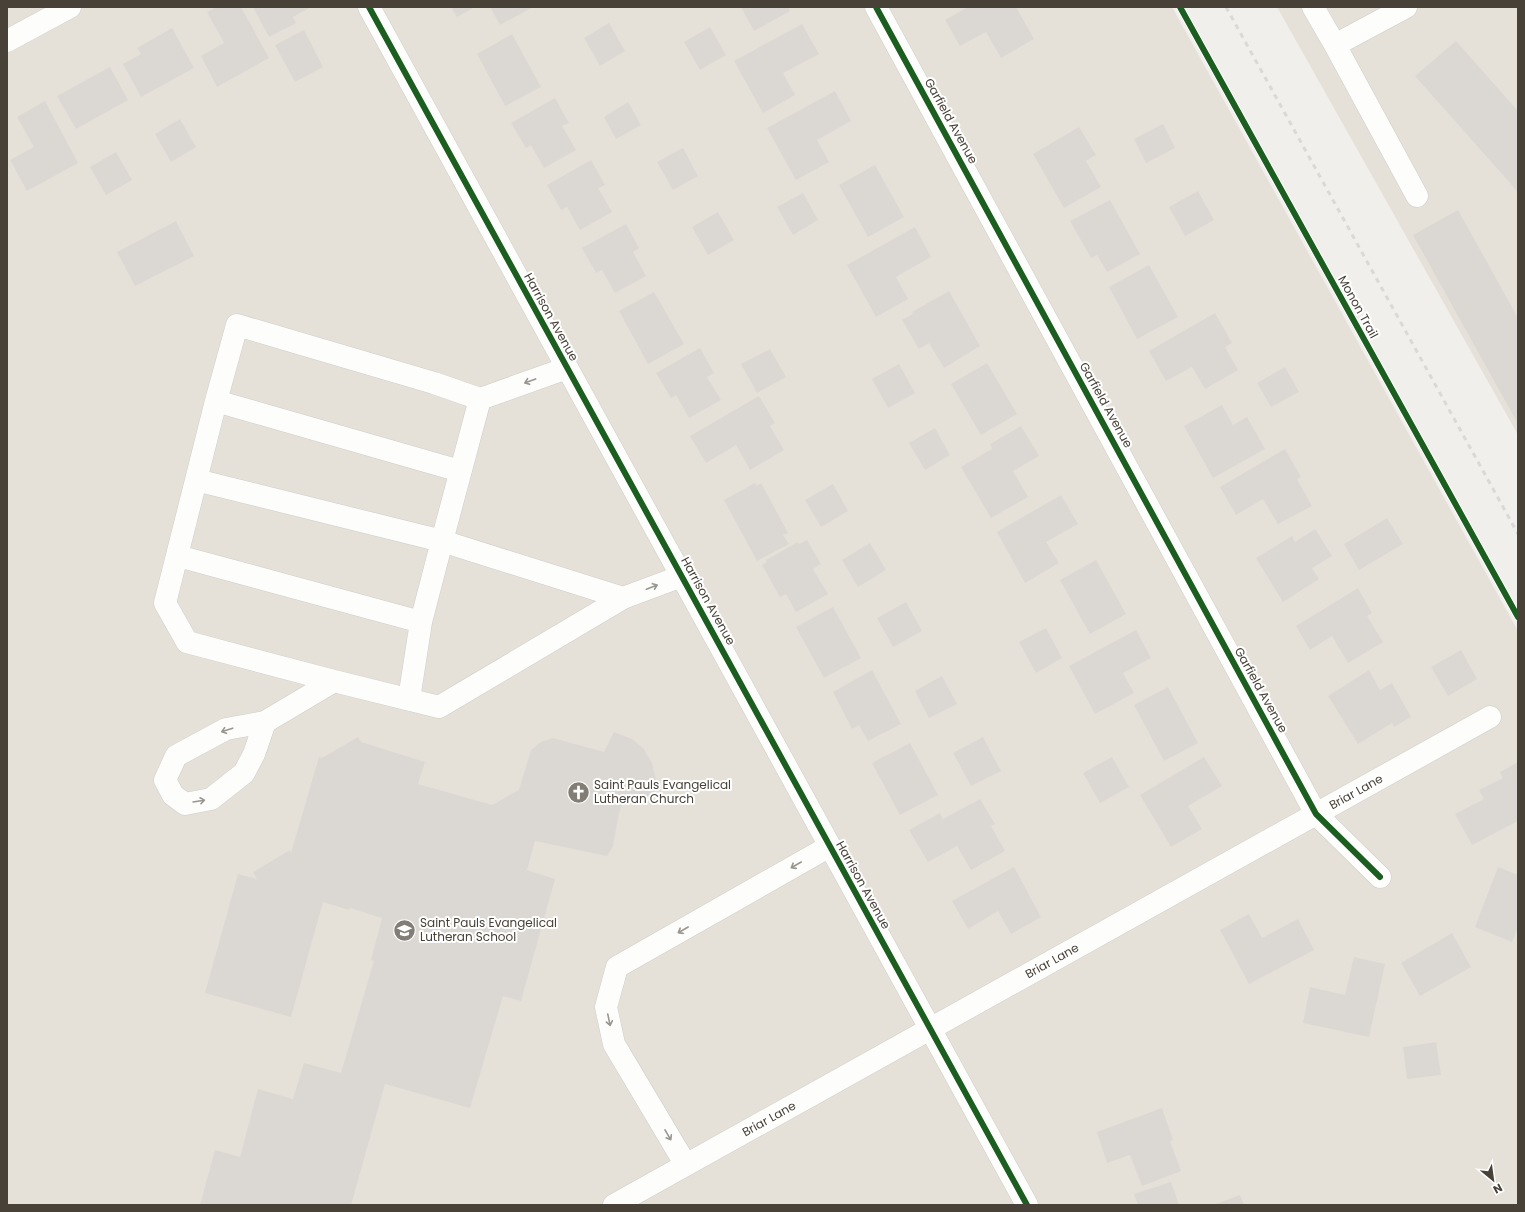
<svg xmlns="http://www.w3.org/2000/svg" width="1525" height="1212" font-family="Poppins,sans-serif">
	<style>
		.residential { fill: #e5e1d9 }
		.building { fill: #dbd8d4 }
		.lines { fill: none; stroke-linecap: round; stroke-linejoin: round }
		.minor-casing { stroke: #cfcdc9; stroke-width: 23 }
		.minor { stroke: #fdfdfc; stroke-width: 22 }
		.rail { stroke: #d9d9d8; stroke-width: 3; stroke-dasharray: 5 5; stroke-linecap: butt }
		.cycleway-casing { stroke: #fff; stroke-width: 8 }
		.cycleway { stroke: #1b5e20; stroke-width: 6 }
		.oneway { stroke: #999690 }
		.labels { text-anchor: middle; stroke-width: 4; stroke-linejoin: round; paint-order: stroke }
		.street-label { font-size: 12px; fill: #474137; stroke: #fff }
		.poi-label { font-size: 12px; fill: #474137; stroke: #fff; text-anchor: start }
	</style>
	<rect width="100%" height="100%" fill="#f1efec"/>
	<path class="residential" d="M7,7H1172L1518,631V1205H7Z
		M1277,7H1518V435Z"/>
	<path class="building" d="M217,7H241L269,58L217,87L201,56L224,43L207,12Z
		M253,7H311L293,17L296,23L269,37Z
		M451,7H475L457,17Z
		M490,7H533L500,25Z
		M741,7H788L790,11L754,31Z
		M968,7H1016L1034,39L1001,58L986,32L960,46L945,20Z
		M609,23L625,51L600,66L584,38Z
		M802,24L819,54L783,73L795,95L763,113L734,61Z
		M710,27L726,55L700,70L684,42Z
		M172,28L194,68L141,97L123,64L141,54L137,48Z
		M304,30L323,67L295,82L275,45Z
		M512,34L541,87L505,106L477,54Z
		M1456,41L1518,111V192L1415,76Z
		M110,67L128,100L76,129L57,96Z
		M835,91L851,121L817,140L829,162L796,180L767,128Z
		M555,98L569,123L562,126L576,150L544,168L531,145L526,148L511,123Z
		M45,101L78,163L27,191L10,160L34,147L17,117Z
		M628,102L641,125L616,139L604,117Z
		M180,119L196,147L171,162L155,134Z
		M1163,124L1175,148L1146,163L1134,139Z
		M1079,127L1096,155L1086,161L1101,187L1064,208L1033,154Z
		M683,148L698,176L673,190L657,162Z
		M116,152L132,180L106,195L90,167Z
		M591,160L605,185L598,188L612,212L580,230L567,207L561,210L547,185Z
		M875,165L904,217L868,237L839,185Z
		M1198,191L1214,220L1185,236L1169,207Z
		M803,193L818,220L793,235L777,207Z
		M1110,200L1140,254L1107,272L1097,255L1091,258L1070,221Z
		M1458,210L1518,318V424L1413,235Z
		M718,212L734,240L708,255L692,227Z
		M176,221L194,256L135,286L117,252Z
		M626,224L639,248L633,252L646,276L615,293L602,270L596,273L582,248Z
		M915,227L931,257L896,277L908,299L876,317L847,265Z
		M1149,265L1178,317L1137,339L1109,287Z
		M949,291L980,346L944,368L929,343L919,349L902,320L913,314L912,312Z
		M654,292L684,344L648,364L619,311Z
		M1215,313L1232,343L1225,347L1238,370L1205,389L1192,367L1166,381L1149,351Z
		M700,348L714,373L707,377L721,400L689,418L676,395L671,398L656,373Z
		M770,349L786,377L757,393L741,364Z
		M987,363L1017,414L981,435L951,384Z
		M899,364L915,393L888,408L872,379Z
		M1285,367L1299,392L1271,407L1257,383Z
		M759,396L775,423L770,426L784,450L750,470L736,445L706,463L690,436Z
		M1222,405L1233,425L1247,417L1265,449L1213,478L1184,426Z
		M1021,426L1039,456L1013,471L1028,497L991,518L961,467L992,449L990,444Z
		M935,428L950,455L925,470L909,443Z
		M1285,449L1301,477L1297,479L1312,506L1278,524L1263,499L1236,515L1220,487Z
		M755,483L757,486L761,483L788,533L783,535L789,544L757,561L724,500Z
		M833,484L848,511L821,527L805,500Z
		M1061,495L1078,524L1046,542L1059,563L1025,583L997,532Z
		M1387,518L1403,544L1359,570L1344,544Z
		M1315,529L1332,556L1312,568L1319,579L1283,602L1256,558L1292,536L1295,542Z
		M807,540L821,564L813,569L828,594L796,612L786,594L780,597L762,565L767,562L766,560L798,542L799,544Z
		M870,543L886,570L858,587L842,560Z
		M1096,560L1126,614L1090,634L1060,580Z
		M1358,588L1372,613L1367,616L1383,642L1348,663L1332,636L1310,650L1296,626Z
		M906,602L922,631L893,647L877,618Z
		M833,607L861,658L824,678L796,627Z
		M1046,628L1062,658L1036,673L1019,642Z
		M1136,630L1151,658L1123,673L1134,693L1095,714L1069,666Z
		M1461,650L1477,679L1448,696L1431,667Z
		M872,670L901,724L868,741L859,725L852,729L833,692Z
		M1369,670L1380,690L1392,683L1411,717L1394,727L1392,723L1358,744L1328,696Z
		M942,676L957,704L929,718L915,691Z
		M1168,687L1198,743L1164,761L1134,705Z
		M614,732L632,739L644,749L652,763L656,780L652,799H624L619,813L613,846L607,856L535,841L527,870L555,879L521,1001L503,996L470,1108L385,1084L351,1205H200L215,1150L240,1157L258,1089L293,1099L304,1063L341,1073L374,961L371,960L382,918L350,908L349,910L323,902L291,1017L205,993L238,874L257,879L253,872L290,850L291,853L319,757L322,758L358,737L361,742L425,762L418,784L492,805L519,790L531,750L541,742L553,738L604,752Z
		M983,737L1001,771L971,786L953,753Z
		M910,743L938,795L900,815L872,763Z
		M1112,757L1129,787L1100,803L1083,773Z
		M1204,757L1222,786L1188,806L1202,829L1171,847L1140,795Z
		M1518,762V821L1472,845L1455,814L1484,799L1479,790L1503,778L1500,772Z
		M980,799L995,824L991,826L1005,851L971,870L957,846L928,862L909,830L940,813L943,819Z
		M1014,867L1041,917L1011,934L998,911L968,929L952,901Z
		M1498,867L1518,875V927L1512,942L1475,927Z
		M1249,914L1262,938L1298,919L1314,950L1249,984L1220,930Z
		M1452,933L1471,967L1420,996L1401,963Z
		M1354,957L1385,964L1369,1037L1303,1023L1310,987L1345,995Z
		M1436,1042L1441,1075L1407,1079L1403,1047Z
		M1162,1108L1173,1140L1170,1141L1181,1171L1142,1186L1130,1155L1107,1163L1097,1132Z
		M1171,1182L1179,1205H1138L1134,1194Z
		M1240,1195L1244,1205H1213Z"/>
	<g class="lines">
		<defs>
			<path id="minor" d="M369,7L1027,1205
				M876,7L1316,814L1380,877
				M1313,7L1335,45
				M1406,7L1335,45L1417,196
				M7,41L70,7
				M567,368L480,399L434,383L237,325L216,401L165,603L187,642L334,681L439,707L623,598L682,576
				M216,401L460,471
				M196,480L442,541L480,399
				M178,556L421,622
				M409,699L421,622L442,541L623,598
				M265,722L254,754L244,773L211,799L185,804L173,795L165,780L176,756L226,729L265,722L334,681
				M686,1165L614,1044L606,1007L617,967L830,846
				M614,1205L1490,717"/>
		</defs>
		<use href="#minor" class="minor-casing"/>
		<use href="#minor" class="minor"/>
		<path class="rail" d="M1226,7L1518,534"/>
		<defs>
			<path id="cycleway" d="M369,7L1027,1205
				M876,7L1316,814L1380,877
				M1180,7L1518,617"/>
		</defs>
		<use href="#cycleway" class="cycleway-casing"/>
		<use href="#cycleway" class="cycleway"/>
	</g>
	<defs><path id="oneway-shaft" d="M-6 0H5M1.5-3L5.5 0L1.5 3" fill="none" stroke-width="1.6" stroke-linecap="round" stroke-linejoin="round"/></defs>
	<g class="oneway">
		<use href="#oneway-shaft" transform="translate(530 381) rotate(160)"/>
		<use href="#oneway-shaft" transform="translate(652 587) rotate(-21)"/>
		<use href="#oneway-shaft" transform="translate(227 730) rotate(162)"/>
		<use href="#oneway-shaft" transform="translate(199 801) rotate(-9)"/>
		<use href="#oneway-shaft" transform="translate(796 865) rotate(150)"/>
		<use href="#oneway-shaft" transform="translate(683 930) rotate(150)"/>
		<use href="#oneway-shaft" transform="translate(609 1020) rotate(78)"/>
		<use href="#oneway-shaft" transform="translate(668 1135) rotate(60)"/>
	</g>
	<defs>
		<symbol id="church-disc" viewBox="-11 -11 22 22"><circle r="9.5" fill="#827e76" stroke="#fff"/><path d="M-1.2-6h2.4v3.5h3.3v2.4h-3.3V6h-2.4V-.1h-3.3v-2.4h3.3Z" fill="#fff"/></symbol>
		<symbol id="school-disc" viewBox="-11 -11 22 22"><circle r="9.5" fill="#827e76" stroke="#fff"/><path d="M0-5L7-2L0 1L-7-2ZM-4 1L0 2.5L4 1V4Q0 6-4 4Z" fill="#fff"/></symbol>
	</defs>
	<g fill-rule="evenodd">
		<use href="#church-disc" x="566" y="780" width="25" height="25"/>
		<use href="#school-disc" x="392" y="918" width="25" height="25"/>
	</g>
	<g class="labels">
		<g class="street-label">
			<text transform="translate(951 121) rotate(61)" y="4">Garfield Avenue</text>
			<text transform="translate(1358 307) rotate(61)" y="4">Monon Trail</text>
			<text transform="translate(551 317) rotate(61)" y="4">Harrison Avenue</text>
			<text transform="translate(1106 405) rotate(61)" y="4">Garfield Avenue</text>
			<text transform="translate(708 601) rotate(61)" y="4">Harrison Avenue</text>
			<text transform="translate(1261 690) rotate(61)" y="4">Garfield Avenue</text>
			<text transform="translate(1356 792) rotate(-29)" y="4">Briar Lane</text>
			<text transform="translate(863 885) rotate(61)" y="4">Harrison Avenue</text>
			<text transform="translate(1052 961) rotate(-29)" y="4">Briar Lane</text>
			<text transform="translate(769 1119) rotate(-29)" y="4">Briar Lane</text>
		</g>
		<g class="poi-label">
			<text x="594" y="789">Saint Pauls Evangelical<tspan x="594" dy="14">Lutheran Church</tspan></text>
			<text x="420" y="927">Saint Pauls Evangelical<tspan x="420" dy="14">Lutheran School</tspan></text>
		</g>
	</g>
	<rect width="1525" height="1212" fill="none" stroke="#474137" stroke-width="16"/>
	<g transform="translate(1493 1180) rotate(151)" stroke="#ffffff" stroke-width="3" paint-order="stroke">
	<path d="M0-3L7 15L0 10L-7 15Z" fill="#474137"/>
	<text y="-6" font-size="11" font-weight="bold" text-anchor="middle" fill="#474137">N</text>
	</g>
</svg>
